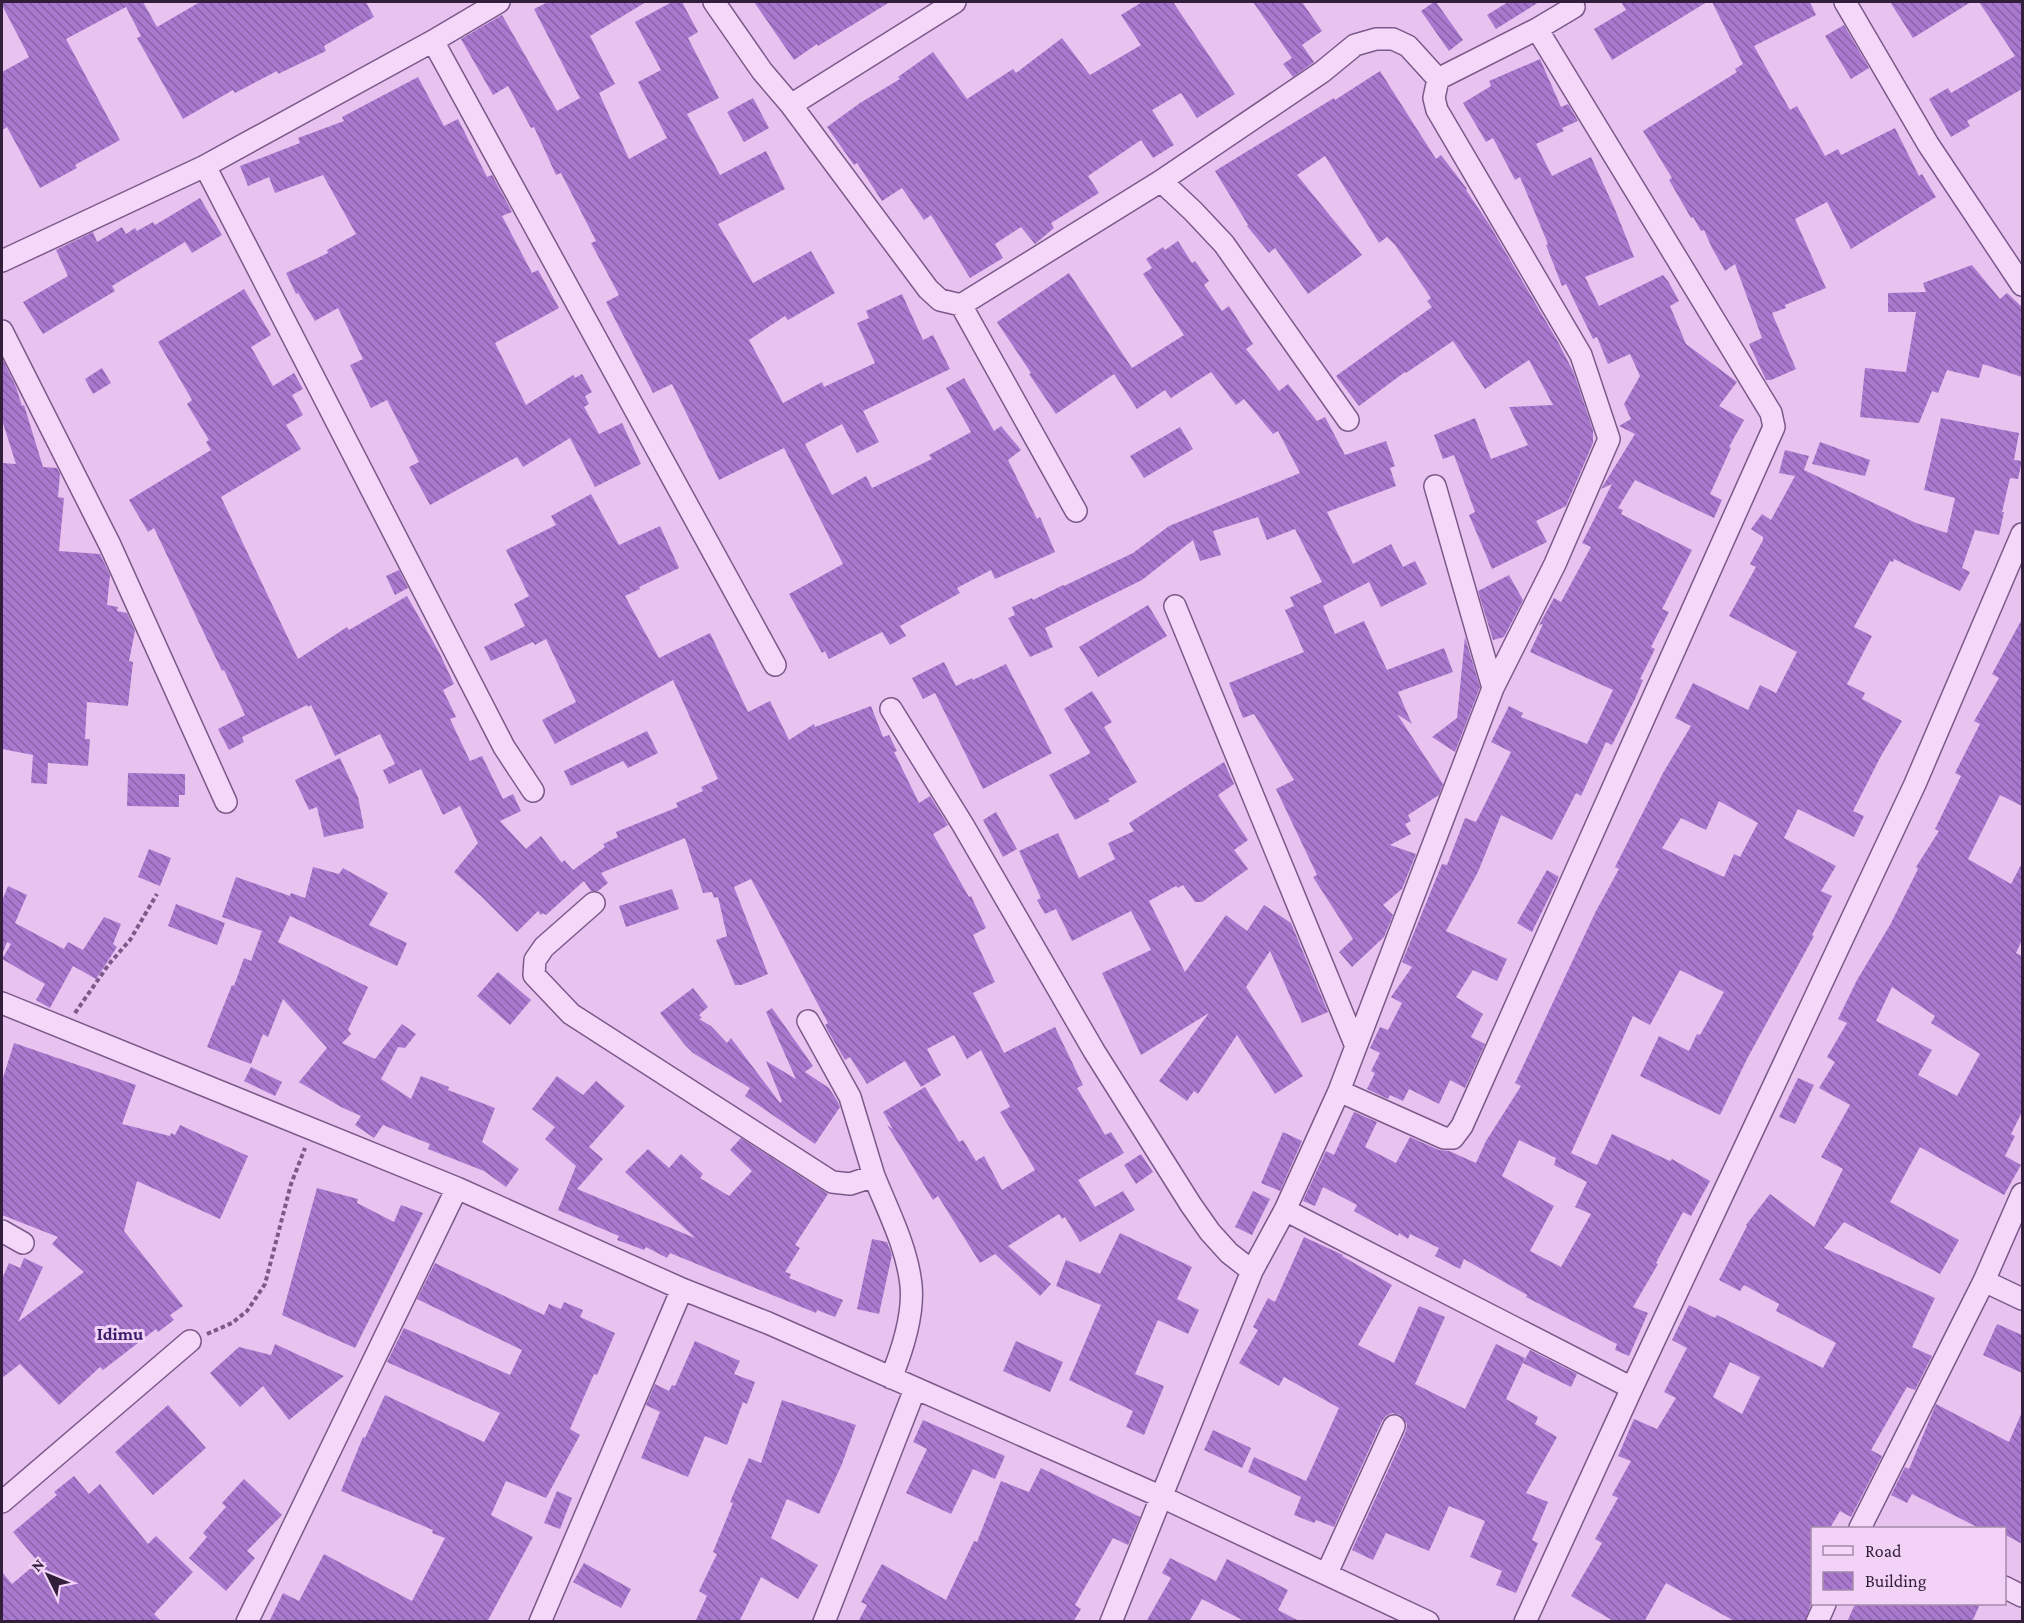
<svg xmlns="http://www.w3.org/2000/svg" width="2024" height="1623" font-family="'Crimson Pro',serif">
	<style>
		.building { fill: url(#building-back-hatch); fill-rule: evenodd }
		.lines { fill: none; stroke-linecap: round; stroke-linejoin: round }
		.minor-casing { stroke: #7b598b; stroke-width: 24 }
		.path { stroke: #7b598b; stroke-width: 4; stroke-dasharray: 4.5 3; stroke-linecap: butt }
		.minor { stroke: #f5d7fa; stroke-width: 21 }
		.labels { text-anchor: middle; stroke-width: 6; stroke-linejoin: round; paint-order: stroke }
		.quarter-label { font-size: 18px; font-weight: bold; fill: #371c69; stroke: #f2d3f7 }
	</style>
	<defs>
		<pattern id="building-back-hatch" width="6" height="6" patternUnits="userSpaceOnUse" patternTransform="scale(1.5)"><rect width="6" height="6" fill="#a978cf"/><path d="M-1 5l2 2M0 0l6 6M5-1l2 2" fill="none" stroke="#8a62a9"/></pattern>
	</defs>
	<rect width="100%" height="100%" fill="#e9c3f0"/>
	<path class="building" d="M2,2H143L157,27L200,2H366L374,17L324,46L326,51L278,74L277,71L235,93L233,90L183,119L137,38L141,36L126,7L66,39L120,140L75,165L77,168L40,188L7,127L2,130V72L29,57L2,5Z
		M548,2H646L590,36L615,84L599,93L629,159L667,138L638,82L661,70L635,22L672,2H682L698,32L688,38L719,98L687,114L720,175L766,151L785,189L718,224L753,283L811,251L835,293L788,320L785,316L749,340L783,403L822,382L824,387L875,363L857,323L869,318L866,311L902,294L923,340L933,335L950,369L863,411L879,442L857,453L842,424L805,444L832,495L866,476L872,488L932,459L929,455L971,432L946,388L964,378L994,431L1001,426L1021,450L1008,460L1037,519L1040,517L1055,552L995,579L991,570L957,588L960,593L900,626L906,636L890,645L882,632L829,659L825,651L822,653L789,594L843,564L784,448L719,480L672,384L653,393L606,302L619,295L591,243L596,241L561,173L556,175L534,127L531,128L508,86L493,95L461,39L502,15L557,111L580,98L534,9Z
		M754,2H890L818,46L817,44L794,60Z
		M1142,2H1173L1235,94L1197,118L1181,93L1152,110L1174,145L1153,158L1141,140L1088,176L1099,193L1051,223L1054,228L1035,244L1021,227L995,244L1003,258L970,278L931,215L924,220L902,188L882,201L857,163L854,165L827,127L860,103L900,79L898,77L933,52L967,99L1013,69L1016,73L1062,38L1090,75L1141,45L1121,15Z
		M1253,2H1302L1322,31L1302,45L1314,62L1293,77L1283,64L1292,58Z
		M1434,2H1436L1463,40L1449,51L1421,11Z
		M1508,2H1539L1496,29L1487,15Z
		M1621,2H1707L1612,60L1594,29L1626,10Z
		M1712,2H1810L1816,15L1754,46L1790,110L1797,106L1825,156L1838,149L1841,155L1895,128L1919,176L1922,174L1936,197L1851,249L1827,202L1795,219L1826,288L1785,305L1786,308L1772,313L1796,369L1771,380H1766L1749,344L1762,338L1735,264L1725,271L1712,248L1704,230L1701,231L1693,217L1691,218L1669,180L1672,178L1643,131L1737,72L1735,69L1743,64Z
		M1890,2H1971L1913,38Z
		M1979,2H2022V89L1967,121L1970,126L1951,137L1929,99L1948,88L1951,93L2015,56Z
		M1844,25L1869,68L1851,79L1825,36Z
		M1540,59L1561,107L1568,104L1578,121L1562,128L1564,131L1536,144L1552,176L1591,157L1614,207L1634,257L1585,277L1599,306L1663,275L1668,281L1679,301L1670,306L1686,344L1737,382L1719,406L1744,420L1729,447L1731,448L1710,494L1722,500L1714,518L1635,480L1618,508L1623,510L1621,514L1692,550L1662,609L1669,612L1651,647L1655,649L1640,679L1643,680L1635,699L1612,745L1606,742L1581,796L1576,793L1552,840L1501,815L1478,872L1446,931L1507,959L1497,981L1473,970L1456,997L1483,1014L1471,1037L1485,1044L1465,1088L1450,1080L1439,1104L1409,1089L1403,1101L1390,1095L1388,1099L1367,1089L1375,1073L1371,1071L1380,1053L1370,1048L1380,1027L1388,1030L1402,1003L1391,997L1412,967L1402,962L1442,864L1447,865L1465,818L1476,822L1511,752L1491,742L1509,706L1523,713L1521,717L1587,744L1613,690L1530,652L1543,624L1539,625L1554,598L1561,602L1591,547L1582,543L1612,484L1601,489L1635,434L1619,426L1631,419L1624,404L1640,376L1630,354L1608,364L1597,337L1593,339L1566,284L1562,286L1546,245L1548,244L1520,177L1515,180L1493,138L1486,142L1463,103L1491,86L1489,81Z
		M1380,71L1436,159L1441,155L1467,189L1466,190L1489,224L1558,342L1573,371L1593,430V443L1566,506L1536,521L1547,542L1492,569L1469,515L1475,512L1454,455L1443,459L1434,435L1475,418L1491,459L1528,445L1509,407L1553,405L1529,360L1485,389L1453,341L1406,373L1405,372L1359,406L1336,376L1432,307L1427,301L1431,298L1395,245L1387,237L1379,243L1325,156L1297,175L1362,255L1308,294L1275,248L1269,253L1247,226L1248,225L1215,171L1334,98L1335,100Z
		M418,77L444,126L458,119L487,177L492,175L512,212L502,216L532,273L538,270L559,308L495,343L526,405L573,375L575,378L582,374L592,392L585,396L589,404L584,407L599,434L622,423L641,464L595,487L570,438L523,467L517,457L430,505L409,467L419,462L387,400L371,408L350,365L363,359L338,308L315,321L298,293L296,294L286,273L328,253L327,250L356,234L323,175L275,193L269,177L248,186L240,166L300,143L298,138L344,121L342,117Z
		M753,98L769,128L744,142L727,112Z
		M200,198L222,235L192,253L185,242L112,286L115,291L43,334L23,302L68,276L56,250L93,232L97,242L122,227L126,234L135,228L137,231L153,222L155,225Z
		M1178,241L1192,263L1195,261L1209,281L1204,285L1222,311L1229,306L1253,344L1246,349L1279,391L1288,384L1317,421L1325,417L1345,455L1386,441L1395,466L1390,468L1396,486L1327,512L1353,564L1391,544L1403,567L1415,561L1427,584L1381,607L1369,582L1323,606L1335,634L1364,621L1387,670L1444,648L1453,672L1398,692L1412,724L1397,714L1443,784L1439,795L1408,815L1411,821L1405,824L1411,834L1390,845L1416,854L1402,889L1383,905L1393,915L1384,937L1352,967L1339,952L1353,939L1313,877L1317,875L1276,789L1294,780L1254,714L1243,718L1229,683L1304,652L1285,610L1294,606L1290,597L1322,582L1295,529L1267,540L1258,517L1213,531L1221,555L1200,561L1193,540L1142,580L1045,628L1053,647L1030,657L1008,618L1015,615L1012,607L1032,598L1033,600L1063,585L1064,586L1133,553L1169,526L1300,473L1278,431L1273,434L1244,399L1236,405L1211,372L1171,398L1165,390L1137,409L1114,374L1056,414L1029,374L1031,373L997,322L1069,273L1132,368L1184,335L1143,274L1152,268L1146,259L1163,247L1165,250Z
		M1972,265L2000,299L2007,293L2022,307V377L1983,364L1979,378L1947,370L1938,393L1932,391L1919,423L1860,417L1865,368L1906,372L1916,312H1888V293L1926,292L1923,283Z
		M244,289L271,335L251,347L273,386L294,373L303,389L292,395L303,415L286,425L301,449L221,497L298,659L347,627L349,630L407,596L439,652L454,684L443,690L456,717L450,719L470,761L482,756L503,799L513,794L521,811L500,821L526,849L541,836L562,863L564,860L573,870L605,847L603,844L618,837L616,832L678,807L676,803L703,791L701,787L718,779L673,680L555,744L542,720L576,702L546,639L535,645L533,642L491,661L484,647L525,626L514,604L529,596L506,550L556,525L551,516L591,494L619,545L660,526L679,568L639,587L640,589L625,596L659,658L710,633L748,712L770,701L789,740L814,724L815,727L871,706L883,737L889,735L897,751L894,752L919,803L930,796L948,825L933,834L969,897L971,896L986,928L973,935L995,982L973,993L1004,1053L1055,1027L1083,1085L1077,1088L1105,1135L1111,1132L1124,1153L1078,1180L1095,1207L1123,1191L1135,1210L1080,1242L1065,1217L1062,1219L1059,1214L1008,1246L1051,1284L1040,1296L995,1254L980,1263L938,1196L933,1200L887,1125L893,1129L883,1112L925,1087L959,1142L963,1140L976,1161L984,1156L1002,1190L1035,1170L1000,1112L1010,1107L981,1050L967,1059L954,1035L927,1049L941,1075L921,1087L905,1061L867,1084L850,1057L845,1060L828,1031L825,1025L828,1023L751,879L734,887L768,974L741,985H735L716,940L727,936L718,897L714,898L712,892L703,893L685,838L601,873L608,883L598,891H591L584,881L546,915L543,913L541,915L538,911L517,932L481,896L454,872L478,843L460,806L443,815L421,769L389,784L383,770L395,764L380,734L335,756L311,705L308,707L307,705L242,737L244,742L229,750L218,729L245,715L224,670L222,671L154,528L148,532L129,500L211,450L206,442L209,440L187,404L192,400L158,342Z
		M2,358L16,387L22,406L24,405L43,467L57,468L60,474L58,497L64,498L59,551L100,554L110,575L107,605L118,607L117,611L127,613L135,631L129,661L133,662L128,706L87,702L85,739H90L88,766L48,763L47,784L31,783L33,755L2,749V463L16,464L2,420Z
		M102,368L111,383L93,394L85,379Z
		M1941,418L2019,433L2014,460L2022,461L2018,479L2010,478L2002,512H2004L1999,535L1975,530L1962,568L1970,572L1960,591L1894,559L1893,562L1890,561L1854,627L1872,636L1847,684L1865,693L1862,699L1902,721L1881,756L1853,811L1864,816L1854,837L1798,809L1784,838L1836,866L1821,891L1832,896L1812,935L1814,936L1747,1059L1720,1115L1640,1076L1659,1036L1689,1051L1697,1034L1700,1035L1724,992L1680,970L1650,1025L1633,1016L1571,1153L1597,1165L1612,1134L1670,1161L1672,1159L1710,1181L1691,1216L1683,1212L1656,1263L1658,1264L1633,1307L1648,1313L1629,1356L1615,1350L1617,1344L1526,1297L1527,1295L1464,1259L1460,1269L1435,1256L1439,1248L1410,1234L1408,1239L1399,1233L1398,1236L1354,1211L1357,1205L1323,1187L1315,1206L1303,1201L1326,1151L1334,1155L1354,1112L1377,1122L1365,1147L1396,1163L1410,1137L1439,1150L1449,1151L1476,1163L1486,1141L1521,1086L1515,1083L1596,911L1619,869L1615,867L1663,773L1691,726L1675,718L1693,683L1748,710L1760,685L1776,693L1797,652L1729,616L1756,567L1750,564L1763,540V537L1751,529L1762,514L1771,520L1795,476L1779,473L1785,450L1809,456L1804,470L1916,523L1947,533L1955,498L1924,490ZM1719,801L1758,823L1740,857L1734,854L1724,877L1662,848L1681,818L1706,830ZM1519,1140L1556,1158L1554,1165L1587,1182L1575,1207L1591,1214L1561,1267L1530,1251L1554,1206L1502,1176Z
		M1180,427L1193,449L1144,478L1130,456Z
		M1820,442L1870,460L1865,476L1812,464Z
		M399,570L408,588L395,595L386,576Z
		M1509,575L1523,600L1504,637L1493,640L1478,591Z
		M1148,605L1167,636L1098,677L1079,647Z
		M2022,619V806L2000,795L1968,859L2011,884L2022,863V940L2016,953L2022,956V1112L2011,1134L2015,1136L2005,1156L2021,1165L2004,1195L1920,1147L1890,1202L1959,1240L1940,1274L1844,1222L1824,1248L1935,1298L1912,1347L1932,1356L1915,1390L1907,1387L1871,1450L1882,1456L1851,1517L1840,1511L1830,1528H1812V1601L1805,1622H1736L1666,1583L1644,1622H1615L1571,1596L1602,1543L1595,1539L1618,1498L1612,1495L1631,1461L1618,1456L1634,1419L1657,1429L1676,1398L1664,1392L1687,1348L1672,1340L1689,1305L1715,1318L1717,1315L1823,1368L1836,1343L1776,1311L1779,1304L1744,1285L1740,1291L1719,1280L1747,1226L1746,1225L1770,1194L1814,1227L1843,1169L1821,1157L1850,1105L1819,1088L1835,1062L1827,1057L1847,1023L1838,1019L1857,980L1890,925L1918,869L1916,867L1939,831L1935,829L1961,776L1955,773L1980,724L1974,721L1999,678L1992,674ZM1892,987L1935,1016L1931,1023L1980,1054L1957,1096L1918,1075L1932,1050L1876,1021ZM1730,1362L1760,1377L1742,1414L1713,1397Z
		M1465,637L1480,687L1455,752L1432,737L1457,718Z
		M944,662L956,686L972,678L973,680L1006,664L1052,753L983,789L935,693L923,699L912,678Z
		M1092,691L1112,722L1104,727L1137,782L1108,799L1110,801L1075,820L1049,775L1089,754L1090,752L1064,709Z
		M647,731L658,753L628,768L623,761L571,786L564,771Z
		M340,758L358,797L364,828L324,837L317,807L309,810L295,780Z
		M1224,762L1234,784L1218,795L1248,840L1234,850L1248,869L1202,902H1195L1183,885L1178,888L1176,886L1149,901L1185,972L1226,915L1247,931L1264,905L1291,923L1328,1012L1302,1023L1270,951L1246,987L1303,1076L1275,1094L1237,1035L1198,1094L1194,1091L1187,1101L1159,1081L1209,1013L1141,1055L1102,973L1151,950L1131,911L1072,941L1056,909L1045,914L1037,900L1041,898L1019,851L1058,833L1079,878L1115,859L1108,843L1134,831L1129,823Z
		M128,773L185,774V795H179V807L127,806Z
		M996,812L1017,849L1003,857L983,820Z
		M149,849L171,858L160,886L138,877Z
		M313,867L339,874L343,868L388,893L369,925L407,943L397,966L290,916L278,942L368,987L348,1030L351,1034L342,1043L375,1059L402,1024L416,1034L405,1048L398,1047L381,1079L411,1099L421,1076L449,1087L448,1090L495,1108L482,1142L519,1169L506,1187L484,1171L428,1149L430,1144L383,1125L374,1138L355,1125L361,1116L341,1107L299,1082L327,1048L283,999L268,1037L263,1034L251,1064L207,1047L232,985L234,986L244,958L251,961L262,931L222,917L236,877L290,896L291,893L305,898Z
		M1547,870L1559,877L1532,932L1517,923Z
		M8,886L27,895L15,923L64,949L68,942L83,950L104,917L121,924L113,944L117,947L96,979L73,966L50,1008L36,1000L45,984L2,959L11,944L7,942L2,955V901Z
		M672,889L679,909L626,927L619,906Z
		M176,904L225,923L217,945L168,926Z
		M498,972L531,1000L510,1025L477,996Z
		M693,988L708,1007L699,1015L702,1018L699,1019L711,1026L727,1043L731,1038L780,1103L782,1101L766,1061L796,1079L766,1012L772,1008L813,1066L805,1072L829,1088L838,1102L840,1107L815,1144L745,1096L750,1088L693,1053L684,1044L660,1013Z
		M14,1043L136,1085L122,1124L170,1136L171,1133L175,1135L180,1125L248,1156L220,1219L137,1181L124,1231L183,1306L170,1315L174,1320L158,1332L156,1329L103,1370L100,1367L59,1405L20,1364L2,1378V1279L9,1263L20,1268L24,1258L43,1267L18,1322L84,1272L52,1244L58,1237L2,1215V1081Z
		M251,1067L282,1082L275,1096L244,1081Z
		M557,1076L583,1095L596,1081L625,1106L589,1147L603,1159L577,1189L695,1238L625,1172L648,1149L669,1168L681,1154L703,1174L700,1178L729,1196L752,1171L730,1150L741,1138L828,1194L795,1245L800,1248L785,1272L791,1274L789,1278L843,1300L835,1317L817,1310L816,1313L670,1253L667,1258L646,1247L644,1250L617,1240L619,1236L558,1210L576,1166L545,1139L555,1127L532,1109Z
		M1798,1078L1814,1085L1795,1124L1779,1117Z
		M1283,1132L1302,1141L1280,1191L1261,1183Z
		M1141,1154L1153,1172L1136,1184L1124,1165Z
		M317,1188L358,1199L357,1203L394,1222L401,1205L423,1213L355,1348L282,1315Z
		M1253,1191L1270,1199L1252,1235L1235,1227Z
		M1120,1233L1192,1267L1177,1299L1199,1310L1188,1334L1158,1320L1135,1374L1164,1386L1144,1435L1126,1427L1133,1411L1069,1380L1101,1305L1056,1286L1066,1260L1100,1274Z
		M1304,1237L1343,1255L1342,1256L1392,1285L1358,1345L1394,1363L1419,1306L1445,1317L1415,1384L1465,1409L1496,1344L1525,1358L1506,1399L1538,1417L1535,1424L1557,1437L1526,1493L1548,1502L1532,1540L1538,1543L1516,1593L1496,1585L1502,1571L1470,1557L1485,1521L1449,1506L1429,1551L1386,1533L1373,1560L1352,1550L1406,1431L1407,1424L1400,1415L1392,1413L1386,1416L1382,1421L1334,1527L1316,1520L1314,1523L1294,1515L1301,1497L1248,1472L1254,1457L1306,1481L1339,1408L1284,1377L1279,1386L1239,1363L1258,1330L1253,1327L1268,1298L1275,1302Z
		M872,1239L887,1242L892,1255L879,1314L857,1309Z
		M435,1263L544,1315L549,1304L561,1309L564,1302L583,1310L580,1317L615,1333L597,1375L594,1374L570,1429L580,1435L546,1498L506,1481L491,1515L533,1537L487,1622H269L283,1593L299,1601L324,1554L412,1601L445,1538L432,1533L433,1530L341,1491L363,1437L365,1438L385,1395L484,1442L500,1413L387,1362L404,1328L510,1375L522,1350L417,1299Z
		M1997,1324L2022,1335V1373L1983,1355Z
		M695,1341L740,1361L734,1374L755,1382L747,1404L743,1402L727,1445L705,1436L688,1477L641,1458L660,1412L646,1405L655,1384L669,1391L672,1385L675,1386Z
		M1016,1341L1063,1362L1050,1392L1003,1371Z
		M275,1344L344,1376L289,1420L263,1386L240,1407L210,1373L239,1347L271,1355Z
		M1530,1350L1577,1374L1571,1387L1523,1363Z
		M782,1400L856,1425L842,1464L819,1514L787,1499L771,1538L818,1565L798,1599L761,1577L739,1622H695L707,1596L699,1591L717,1554L713,1552L733,1503L730,1502L749,1458L761,1463Z
		M1936,1404L2009,1442L2022,1412V1544L2004,1534V1528H1979L1912,1494L1907,1503L1891,1495L1905,1467L1909,1469Z
		M168,1405L206,1448L153,1495L115,1452Z
		M923,1420L1005,1456L995,1479L973,1469L951,1514L906,1493L927,1449L913,1442Z
		M1213,1430L1251,1448L1242,1468L1204,1450Z
		M1041,1468L1140,1517L1128,1545L1113,1538L1075,1605L1081,1609L1073,1622H858L867,1605L861,1602L882,1564L946,1600L974,1541L977,1542L1001,1481L1029,1492Z
		M74,1476L89,1494L100,1484L148,1544L156,1536L193,1572L154,1614L162,1622H2V1572L12,1584L38,1562L13,1532L57,1495L54,1492Z
		M244,1479L282,1515L247,1551L255,1558L226,1591L189,1558L207,1537L203,1533L226,1507L222,1503Z
		M557,1491L572,1498L560,1529L544,1523Z
		M1170,1558L1216,1581L1227,1559L1288,1590L1278,1610L1301,1622H1246L1202,1599L1189,1622H1146L1171,1578L1162,1573Z
		M584,1563L631,1589L621,1608L573,1582Z
		M1855,1604H1980L1972,1622H1847Z"/>
	<g class="lines">
		<defs>
			<path id="minor" d="M714,2L762,71L791,105
				M955,2L791,105L928,289L940,300L961,305
				M1845,2L1928,144L2022,285
				M433,41L775,665
				M205,166L504,747L533,791
				M1161,181L1193,211L1224,244L1348,420
				M2,261L205,166L433,41L499,2
				M2,331L110,545L226,802
				M1435,486L1493,688
				M1076,511L961,305L1161,181L1322,72L1355,45L1376,39H1393L1408,46L1438,79L1537,29L1574,7
				M1175,606L1355,1044
				M891,709L963,825L1094,1051L1191,1205L1210,1232L1229,1253L1252,1271
				M594,903L544,947L535,960L534,975L571,1014L832,1182L850,1184L874,1176C888,1211 907,1247 911,1285C914,1315 902,1351 891,1378
				M2,1003L457,1188L682,1289L768,1323L1162,1497L1428,1622
				M808,1021L850,1097L874,1176
				M1339,1091L1444,1138H1453L1462,1126L1774,427L1771,413L1537,29
				M1285,1210L1632,1388
				M2,1231L23,1243
				M1984,1281L2022,1299
				M2,1502L190,1341
				M1860,1528L1984,1281L2022,1194
				M1327,1573L1394,1426
				M2004,1587L2022,1596
				M247,1622L457,1188
				M540,1622L682,1289
				M824,1622L915,1389
				M1111,1622L1252,1271L1285,1210L1339,1091L1493,688L1555,564L1609,439L1581,355L1437,110L1434,98L1438,79
				M1525,1622L1632,1388L1915,784L2022,534
				M1817,1622L1825,1604"/>
		</defs>
		<use href="#minor" class="minor-casing"/>
		<path class="path" d="M75,1013L109,964L130,940L157,894
			M207,1334L232,1323L247,1311L265,1284L291,1184L305,1148"/>
		<use href="#minor" class="minor"/>
	</g>
	<g class="labels">
		<g class="quarter-label">
			<text x="120" y="1340">Idimu</text>
		</g>
	</g>
	<rect width="2024" height="1623" fill="none" stroke="#301e3a" stroke-width="6"/>
	<rect x="1811" y="1527" width="195" height="78" fill="#f2d3f7" stroke="#a48bab" stroke-width="1.5"/>
	<rect x="1823" y="1546" width="30" height="9" fill="#f5d7fa" stroke="#a48bab" stroke-width="1.5"/>
	<text x="1865" y="1557" font-size="18" fill="#301e3a">Road</text>
	<rect x="1823" y="1572" width="30" height="18" fill="url(#building-back-hatch)" stroke="#a48bab" stroke-width="1.5"/>
	<text x="1865" y="1587" font-size="18" fill="#301e3a">Building</text>
	<g transform="translate(48 1575) rotate(313)" stroke="#f2d3f7" stroke-width="4.5" paint-order="stroke">
	<path d="M0-4.5L10 22L0 15L-10 22Z" fill="#301e3a"/>
	<text y="-9" font-size="16" font-weight="bold" text-anchor="middle" fill="#301e3a">N</text>
	</g>
</svg>
